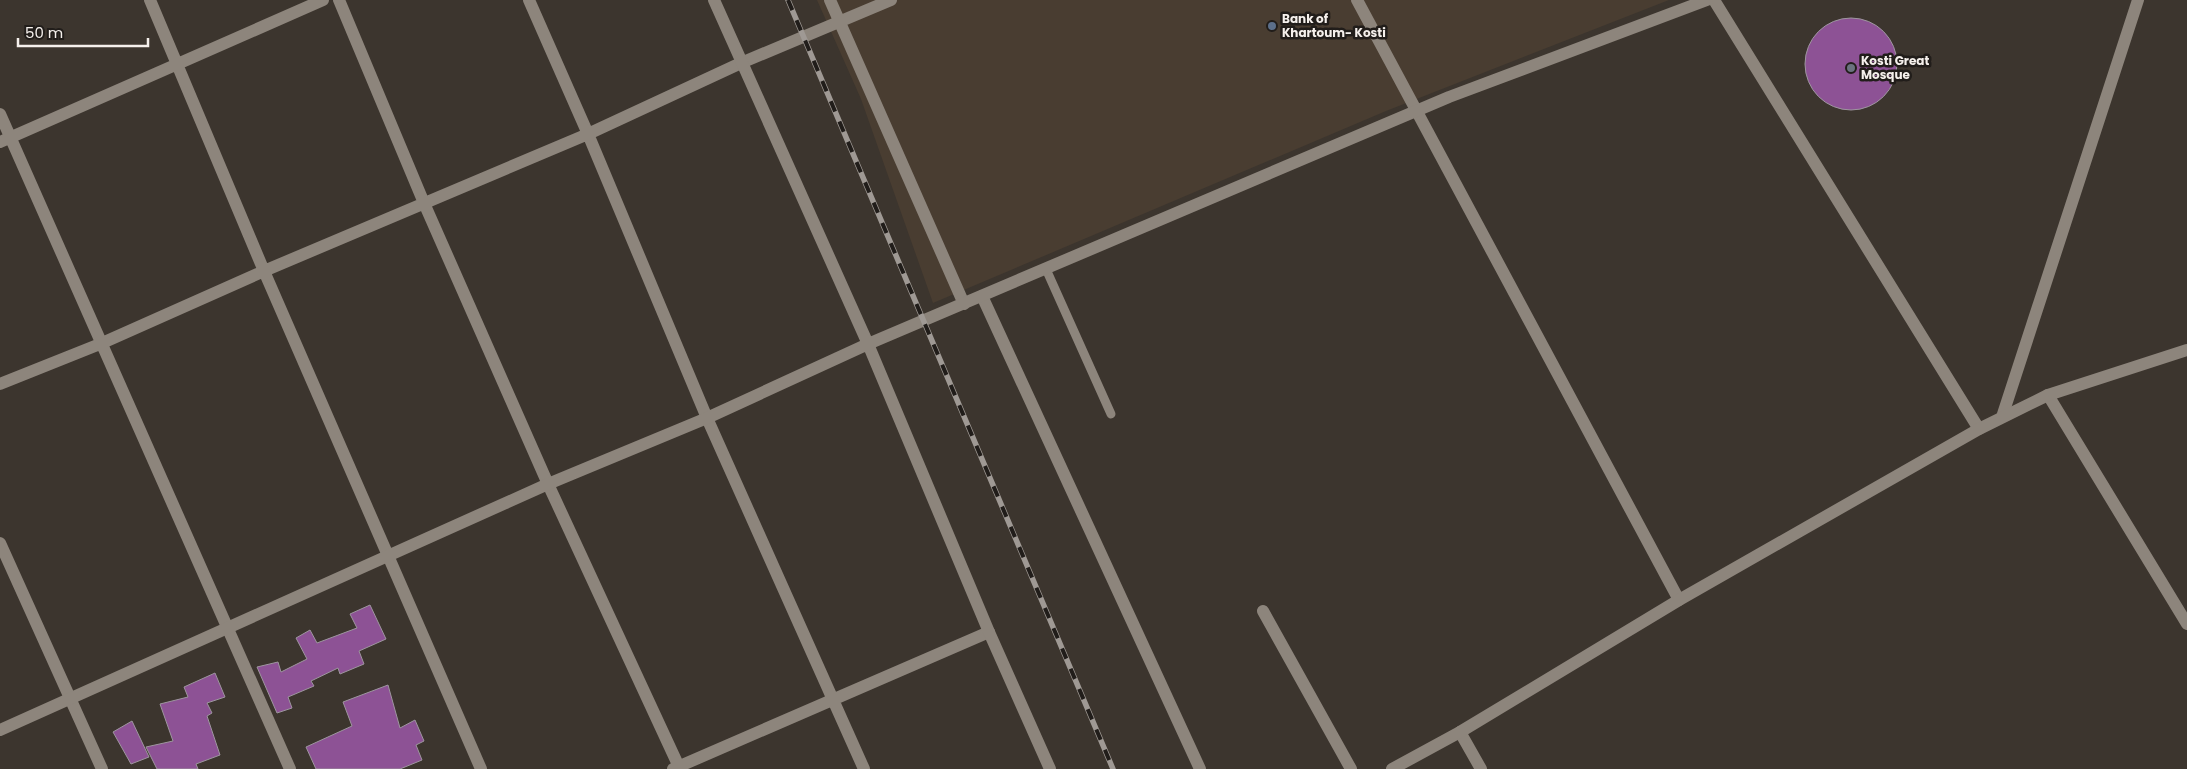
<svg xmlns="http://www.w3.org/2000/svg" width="2187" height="769" font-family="Poppins,sans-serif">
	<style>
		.built { fill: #493d31 }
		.building { fill: #8d5295; stroke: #9e969f }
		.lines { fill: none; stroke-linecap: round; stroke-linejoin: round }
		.lane { stroke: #8d857c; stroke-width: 9 }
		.street { stroke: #8d857c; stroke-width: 12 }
		.secondary { stroke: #8d857c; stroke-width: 12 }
		.rail-casing { stroke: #9f9994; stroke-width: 5.5 }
		.rail { stroke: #211d1a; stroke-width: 4; stroke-dasharray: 11; stroke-linecap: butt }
		.service-dot { fill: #5c6f8a; stroke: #211d1a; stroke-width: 2 }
		.worship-dot { fill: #6b7280; stroke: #211d1a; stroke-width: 2 }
		.labels { text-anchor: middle; stroke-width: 5; stroke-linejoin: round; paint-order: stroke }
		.poi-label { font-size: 12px; font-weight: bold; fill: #f5f0ec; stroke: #211d1a; text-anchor: start }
	</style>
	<rect width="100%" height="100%" fill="#3c352e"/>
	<path class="built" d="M817,0H1669L1386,111L933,303L861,99Z"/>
	<path class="building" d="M1805 64a46 46 0 1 1 92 0a46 46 0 1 1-92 0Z
		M370,605L386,639L359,651L364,664L340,674L338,668L311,681L314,686L288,697L292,708L277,713L257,667L278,662L281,672L307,659L296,638L310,630L317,643L357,628L350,614Z
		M215,673L225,697L207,703L212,713L207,716L220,755L196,764L198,769H157L146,747L173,741L160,704L188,697L184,687Z
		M388,685L400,728L415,720L424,741L416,745L422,760L400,769H316L306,747L352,726L343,702Z
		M132,721L149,757L131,764L113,732Z"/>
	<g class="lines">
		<path class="lane" d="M1046,269L1111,414"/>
		<path class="street" d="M150,0L264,271L481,769
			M339,0L424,203L548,484L680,769
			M529,0L588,134L707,418L864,769
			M830,0L964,304
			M1357,0L1679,600
			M1714,0L1979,429
			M0,114L290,769
			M0,142L323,0
			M982,296L1200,769
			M0,384L100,344L264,271L588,134L741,63L891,0
			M2048,395L2187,624
			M2002,417L2138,0
			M0,543L102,769
			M1263,611L1351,769
			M1460,732L1481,769
			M673,769L989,632"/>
		<path class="secondary" d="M714,0L868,344L989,632L1050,769
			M0,730L548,484L707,418L868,344L1449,97L1707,0
			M1392,769L1460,732L1679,600L1979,429L2048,395L2187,350"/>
		<defs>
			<path id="rail" d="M788,0L1113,769"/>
		</defs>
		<use href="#rail" class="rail-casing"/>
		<use href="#rail" class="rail"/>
	</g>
	<circle class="service-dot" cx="1272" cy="26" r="5"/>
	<circle class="worship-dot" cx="1851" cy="68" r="5"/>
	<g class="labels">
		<g class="poi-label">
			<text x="1282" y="23">Bank of<tspan x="1282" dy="14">Khartoum- Kosti</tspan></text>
			<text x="1861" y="65">Kosti Great<tspan x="1861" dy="14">Mosque</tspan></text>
		</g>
	</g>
	<path d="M18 38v8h130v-8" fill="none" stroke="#f5f0ec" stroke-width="2.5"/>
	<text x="25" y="38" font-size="15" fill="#f5f0ec" stroke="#211d1a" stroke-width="4" paint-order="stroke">50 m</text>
</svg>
